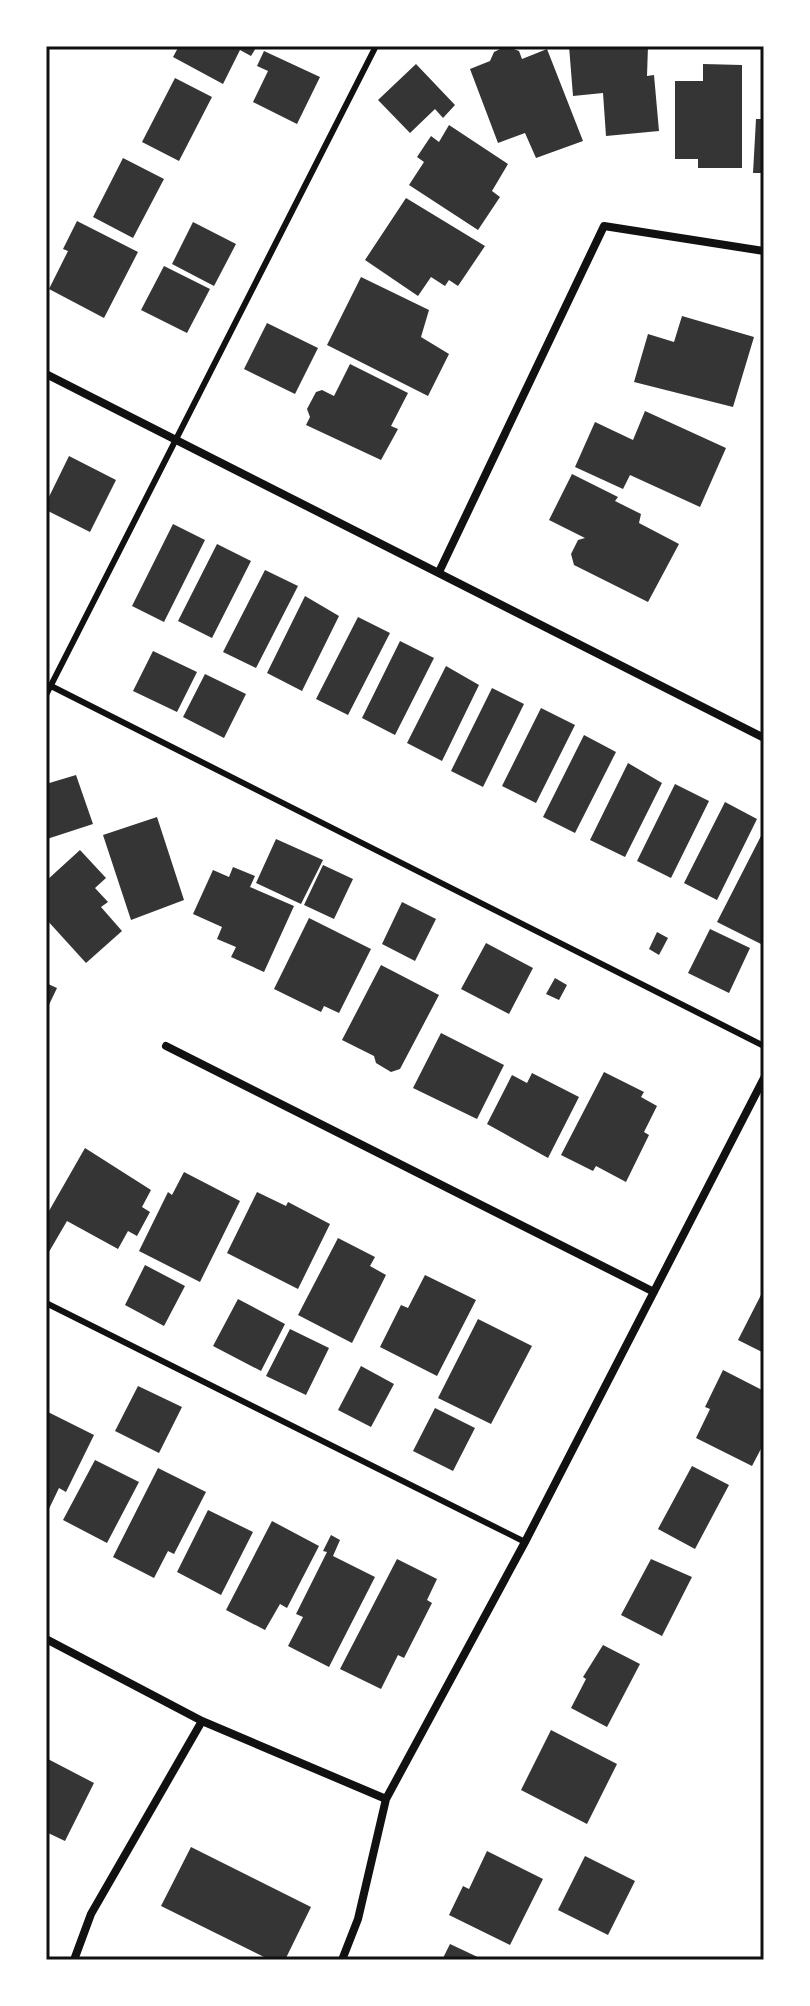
<svg xmlns="http://www.w3.org/2000/svg" width="810" height="2006" font-family="Montserrat,sans-serif">
	<style>
		.building { fill: #353535 }
		.lines { fill: none; stroke-linecap: round; stroke-linejoin: round }
		.service { stroke: #111; stroke-width: 6 }
		.minor { stroke: #111; stroke-width: 8 }
		.neatline { fill: none; stroke: #111; stroke-width: 3 }
	</style>
	<rect width="100%" height="100%" fill="#fff"/>
	<path class="building" d="M179,46H257L251,56L240,50L223,84L173,57Z
		M506,46L519,51L522,59L547,49L583,141L536,158L525,133L498,143L470,69L490,61L494,52Z
		M569,46H648L647,76L654,75L659,131L606,136L603,93L573,96Z
		M264,51L320,77L297,124L253,102L268,71L257,66Z
		M416,64L455,105L443,118L435,109L410,133L378,100Z
		M703,64L742,65V168H698V159H675V81H703Z
		M175,78L212,97L179,161L142,142Z
		M756,119H764V173H753Z
		M449,125L508,164L492,191L500,197L478,230L409,185L424,162L417,157L431,136L439,142Z
		M123,158L164,179L133,238L93,217Z
		M406,198L485,246L458,286L449,280L445,286L431,277L418,296L365,260Z
		M77,221L138,252L104,318L49,289L68,251L63,249Z
		M193,222L236,244L214,286L172,264Z
		M164,266L210,289L187,333L141,310Z
		M361,277L429,310L421,337L449,354L428,396L327,345Z
		M682,316L754,337L733,407L634,382L648,334L674,342Z
		M267,323L318,348L295,394L244,369Z
		M350,364L408,393L391,426L398,429L381,460L306,425L310,417L307,409L316,392L322,390L334,396Z
		M645,411L726,448L700,507L630,475L623,489L575,467L595,422L633,440Z
		M69,456L116,480L90,532L46,510V503Z
		M572,474L618,497L615,501L641,514L639,523L679,544L648,602L574,565L571,554L578,540L585,538L549,520Z
		M173,524L205,540L164,622L132,606Z
		M217,544L251,561L212,638L178,621Z
		M265,570L298,586L256,668L223,652Z
		M305,596L339,616L302,691L267,673Z
		M358,617L390,633L348,715L316,699Z
		M400,641L434,658L395,735L362,718Z
		M153,651L197,672L177,712L133,691Z
		M446,666L479,685L442,761L407,743Z
		M205,674L246,694L224,738L183,717Z
		M492,688L524,704L483,787L451,771Z
		M541,708L575,725L536,803L502,786Z
		M584,735L616,752L575,833L543,817Z
		M628,763L662,783L625,857L590,840Z
		M76,775L93,824L47,839L46,784Z
		M675,784L709,801L671,878L637,861Z
		M725,802L757,819L717,900L684,883Z
		M157,817L184,900L131,920L103,835Z
		M761,836L764,838L763,945L717,922Z
		M276,839L323,860L301,904L256,883Z
		M80,850L106,878L95,888L108,902L101,907L122,931L86,963L46,919V881Z
		M323,865L353,879L334,919L304,905Z
		M233,867L255,876L250,887L294,906L264,972L231,957L236,947L217,939L222,927L193,914L213,870L229,877Z
		M402,902L436,919L415,961L382,944Z
		M309,918L371,949L339,1013L324,1006L321,1012L274,989Z
		M710,929L750,948L729,993L688,973Z
		M657,932L668,938L659,955L649,949Z
		M486,943L533,968L509,1014L461,989Z
		M381,965L439,995L400,1069L391,1072L376,1063L374,1056L342,1040Z
		M555,978L567,985L559,1000L546,994Z
		M46,983L57,988L46,1011Z
		M441,1033L504,1065L477,1119L413,1088Z
		M604,1072L644,1092L641,1097L657,1106L644,1132L649,1135L626,1182L596,1166L593,1171L561,1155Z
		M532,1073L579,1097L548,1158L487,1124L512,1075L527,1083Z
		M85,1148L151,1190L142,1207L150,1212L137,1236L128,1231L118,1249L67,1221L46,1257V1210L49,1211Z
		M184,1172L240,1201L200,1282L139,1251L168,1192L172,1195Z
		M257,1192L286,1206L288,1202L330,1224L298,1289L227,1253Z
		M338,1238L375,1257L370,1266L386,1275L352,1343L298,1315Z
		M145,1265L185,1286L164,1326L125,1305Z
		M425,1275L476,1300L437,1376L380,1347L401,1305L408,1308Z
		M764,1289V1353L738,1340Z
		M238,1299L285,1324L261,1371L213,1346Z
		M478,1319L532,1346L491,1424L438,1398Z
		M290,1329L329,1348L306,1395L266,1376Z
		M361,1366L394,1384L371,1427L338,1410Z
		M723,1370L764,1391V1443L752,1466L696,1438L710,1409L705,1407Z
		M138,1386L182,1407L159,1453L115,1431Z
		M435,1408L475,1428L453,1471L413,1451Z
		M46,1411L94,1435L66,1492L59,1488L46,1515Z
		M95,1460L139,1482L107,1543L63,1520Z
		M692,1466L729,1485L695,1549L658,1529Z
		M158,1468L206,1492L174,1554L168,1551L154,1578L113,1557Z
		M208,1510L253,1532L221,1595L177,1572Z
		M272,1521L319,1546L287,1608L280,1604L265,1630L226,1610Z
		M331,1535L340,1540L333,1556L375,1577L329,1667L288,1646L303,1617L296,1614L327,1552L323,1551Z
		M397,1559L437,1579L427,1600L432,1603L404,1658L398,1655L381,1689L340,1669Z
		M651,1559L692,1577L662,1636L621,1615Z
		M603,1645L640,1664L607,1727L571,1708L586,1679L583,1677Z
		M551,1730L617,1764L587,1824L521,1790Z
		M46,1758L94,1783L65,1841L46,1832Z
		M191,1847L311,1907L285,1960H270L161,1906Z
		M487,1851L543,1879L510,1945L449,1915L463,1886L469,1889Z
		M585,1856L635,1881L608,1935L558,1910Z
		M450,1944L484,1960H442Z"/>
	<g class="lines">
		<path class="service" d="M51,686L764,1046
			M46,695L376,46
			M46,1303L525,1542"/>
		<path class="minor" d="M46,374L764,738
			M439,572L604,226L764,251
			M166,1046L654,1292
			M46,1639L202,1721L386,1799L525,1542L764,1078
			M74,1960L91,1914L202,1721
			M342,1960L358,1919L386,1799"/>
	</g>
	<rect width="810" height="2006" fill="none" stroke="#ffffff" stroke-width="96"/>
	<rect x="48" y="48" width="714" height="1910" class="neatline"/>
</svg>
